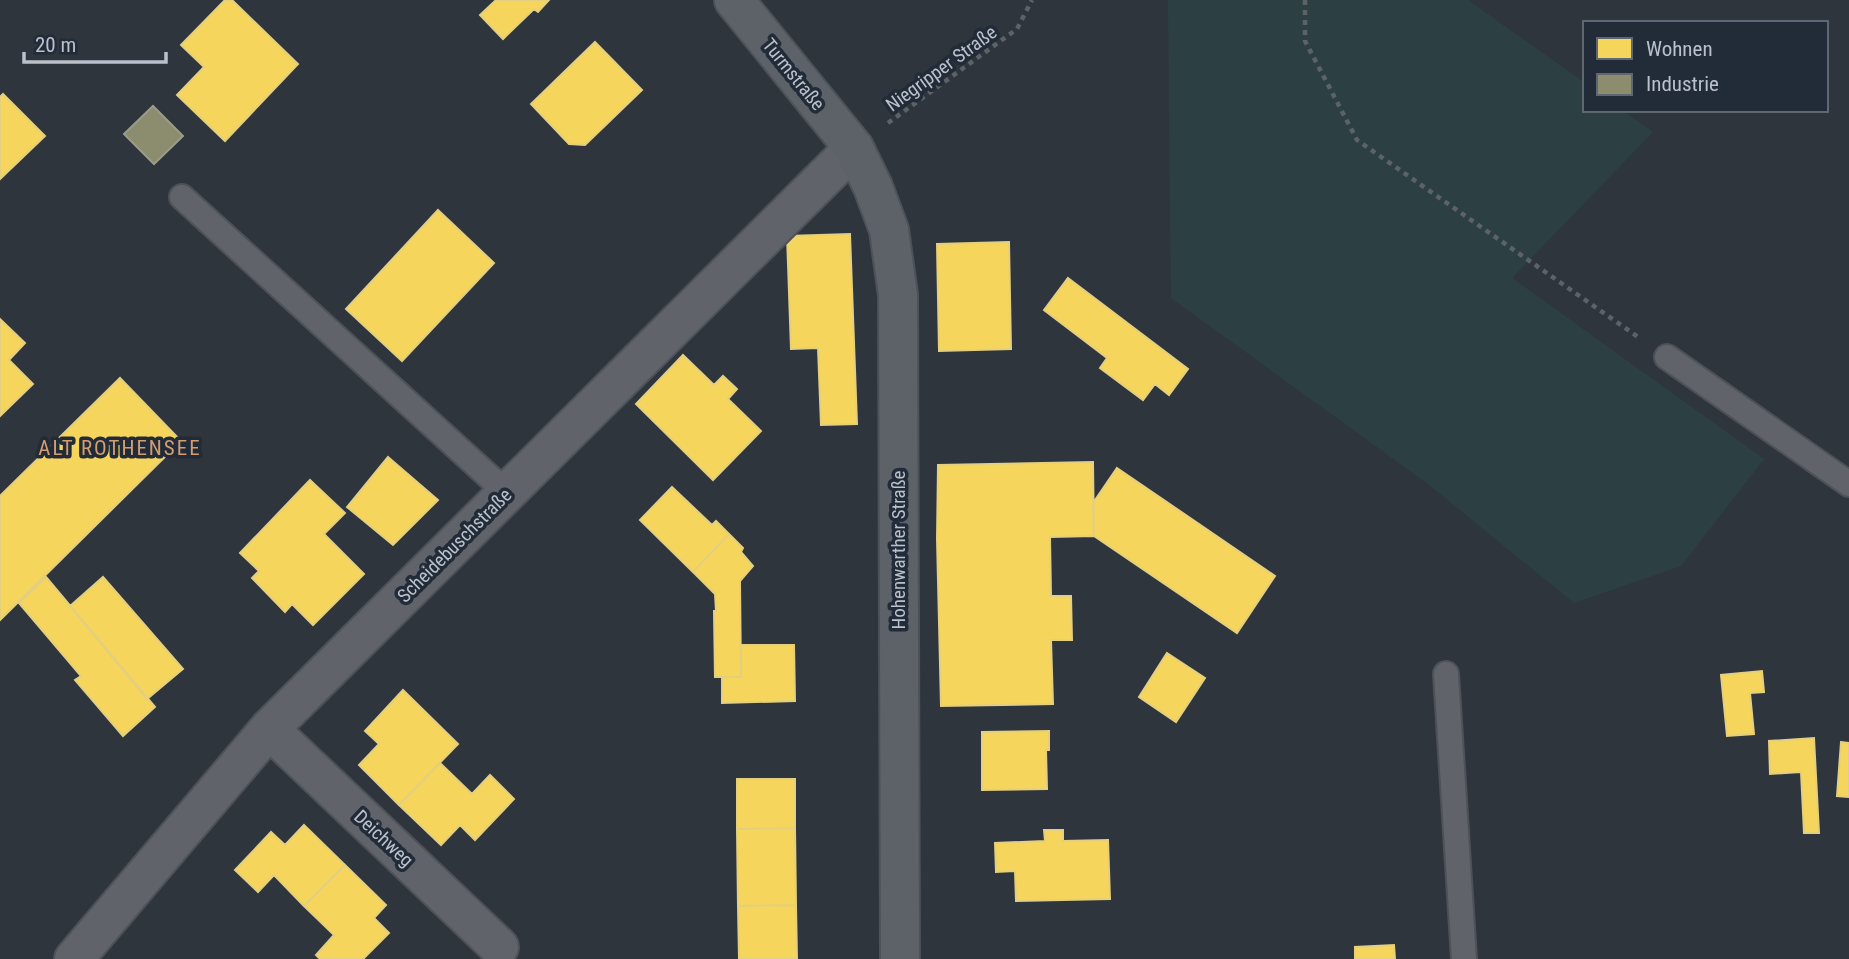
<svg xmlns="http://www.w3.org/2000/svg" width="1849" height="959" font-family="'Roboto Condensed',sans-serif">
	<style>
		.green { fill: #2c4044 }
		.homes { fill: #f6d55c; stroke: #e4cf7e; stroke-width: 2 }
		.industry { fill: #8c8c6e; stroke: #9a9c8a; stroke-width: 2 }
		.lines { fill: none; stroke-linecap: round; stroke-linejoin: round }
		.lane-casing { stroke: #4d5158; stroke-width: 28 }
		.street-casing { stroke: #4d5158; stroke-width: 42 }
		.secondary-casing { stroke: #4d5158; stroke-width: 42 }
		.path { stroke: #5d6267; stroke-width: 4.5; stroke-dasharray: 5 5; stroke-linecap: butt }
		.lane { stroke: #60636a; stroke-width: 24 }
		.street { stroke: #60636a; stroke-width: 38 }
		.secondary { stroke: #5d6269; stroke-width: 38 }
		.labels { text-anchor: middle; stroke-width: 7; stroke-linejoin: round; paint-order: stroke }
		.street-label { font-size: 19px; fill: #bbc1cc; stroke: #222b38 }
		.neighbourhood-label { font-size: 21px; letter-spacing: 2px; fill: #d19d71; stroke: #222b38 }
	</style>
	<rect width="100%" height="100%" fill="#2f353d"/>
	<path class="green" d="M1168,0H1468L1585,83V110H1622L1653,132L1512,278L1764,459L1681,566L1574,603L1428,484L1171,298Z"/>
	<path class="homes" d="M225,0H232L298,64L225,141L177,95L204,67L181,45Z
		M496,0H549L538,12L534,9L503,39L480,15Z
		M595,42L642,90L585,145L569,144L531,104Z
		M3,94L45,136L0,179V97Z
		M438,210L494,263L402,361L346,309Z
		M850,234L857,424L821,425L818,348L791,349L787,236Z
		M1009,242L1011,349L939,351L937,244Z
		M1068,278L1188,369L1169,395L1155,384L1143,400L1100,368L1107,358L1044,310Z
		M0,319L25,343L9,360L33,384L0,416Z
		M683,355L714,385L723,376L737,389L728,399L761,431L713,480L636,404Z
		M120,378L181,441L0,620V496Z
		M388,457L438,500L393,545L347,507Z
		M1093,462L1094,536L1050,537L1051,596H1071L1072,640H1051L1053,704L941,706L937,539L938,465Z
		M1117,468L1275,576L1237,633L1094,536L1093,503Z
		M310,480L345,513L324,534L364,574L313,625L292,604L285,612L252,578L259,571L240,553Z
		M672,487L712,525L716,521L729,534L693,572L640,520Z
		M729,534L743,548L741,552L753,566L740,581L741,677H715L714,611H716L715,594L693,572Z
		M46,577L155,707L123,736L75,680L81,676L19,603Z
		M103,577L183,669L147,699L70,606Z
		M741,645H794L795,701L722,703V677H741Z
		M1167,653L1205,678L1176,722L1139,697Z
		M1762,671L1764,692L1750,693L1754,734L1727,736L1721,675Z
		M403,690L458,744L399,805L359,765L379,744L365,731Z
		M1049,731V750H1046L1047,789L982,790V732Z
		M1814,738L1819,833H1804L1801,772L1770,774L1769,741Z
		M1841,742L1849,743V797L1837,796Z
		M440,763L472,794L490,775L514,799L475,840L460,825L441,845L399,805Z
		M737,779H795V828L737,829Z
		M304,825L345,865L304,906L274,875L258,892L235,870L271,832L285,845Z
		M795,828L796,905L738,906L737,829Z
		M1044,830H1063V841L1108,840L1110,899L1016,901L1015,871L996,872L995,843L1045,841Z
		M345,865L386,905L374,918L389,933L363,959H320L316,955L334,935L304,906Z
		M796,905L797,959H739L738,906Z
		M1394,945L1395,959H1355V947Z"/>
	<path class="industry" d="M153,106L183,136L154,164L124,134Z"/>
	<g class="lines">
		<defs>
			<path id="lane" d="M182,197L507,493
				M1667,357L1849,484
				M1446,674L1464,959"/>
			<path id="street" d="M269,729L499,947
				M74,959L269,729L854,148"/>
			<path id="secondary" d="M734,0L854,148L873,187L889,230L898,295L900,959"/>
		</defs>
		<use href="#lane" class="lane-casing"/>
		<use href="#street" class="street-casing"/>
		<use href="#secondary" class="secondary-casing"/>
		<path class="path" d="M1305,0V41L1357,140L1638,337
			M888,123L1017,29L1032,0"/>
		<use href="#lane" class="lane"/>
		<use href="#street" class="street"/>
		<use href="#secondary" class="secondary"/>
	</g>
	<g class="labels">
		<g class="street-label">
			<text transform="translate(941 68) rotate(-36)" y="7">Niegripper Straße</text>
			<text transform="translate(794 74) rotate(51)" y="7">Turmstraße</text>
			<text transform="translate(454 545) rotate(-45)" y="7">Scheidebuschstraße</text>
			<text transform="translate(898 550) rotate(-90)" y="7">Hohenwarther Straße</text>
			<text transform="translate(384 838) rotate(43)" y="7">Deichweg</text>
		</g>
		<g class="neighbourhood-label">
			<text x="120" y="455">ALT ROTHENSEE</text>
		</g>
	</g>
	<rect x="1583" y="21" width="245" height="91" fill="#222b38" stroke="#5f6773" stroke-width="2"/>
	<rect x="1597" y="38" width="35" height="21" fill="#f6d55c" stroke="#5f6773" stroke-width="2"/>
	<text x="1646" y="56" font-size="21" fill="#bbc1cc">Wohnen</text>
	<rect x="1597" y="74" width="35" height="21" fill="#8c8c6e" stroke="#5f6773" stroke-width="2"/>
	<text x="1646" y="91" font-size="21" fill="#bbc1cc">Industrie</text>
	<path d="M24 52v10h142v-10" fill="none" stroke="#bbc1cc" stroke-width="3.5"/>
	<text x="35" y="52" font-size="21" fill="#bbc1cc" stroke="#222b38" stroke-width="5" paint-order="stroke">20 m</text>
</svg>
